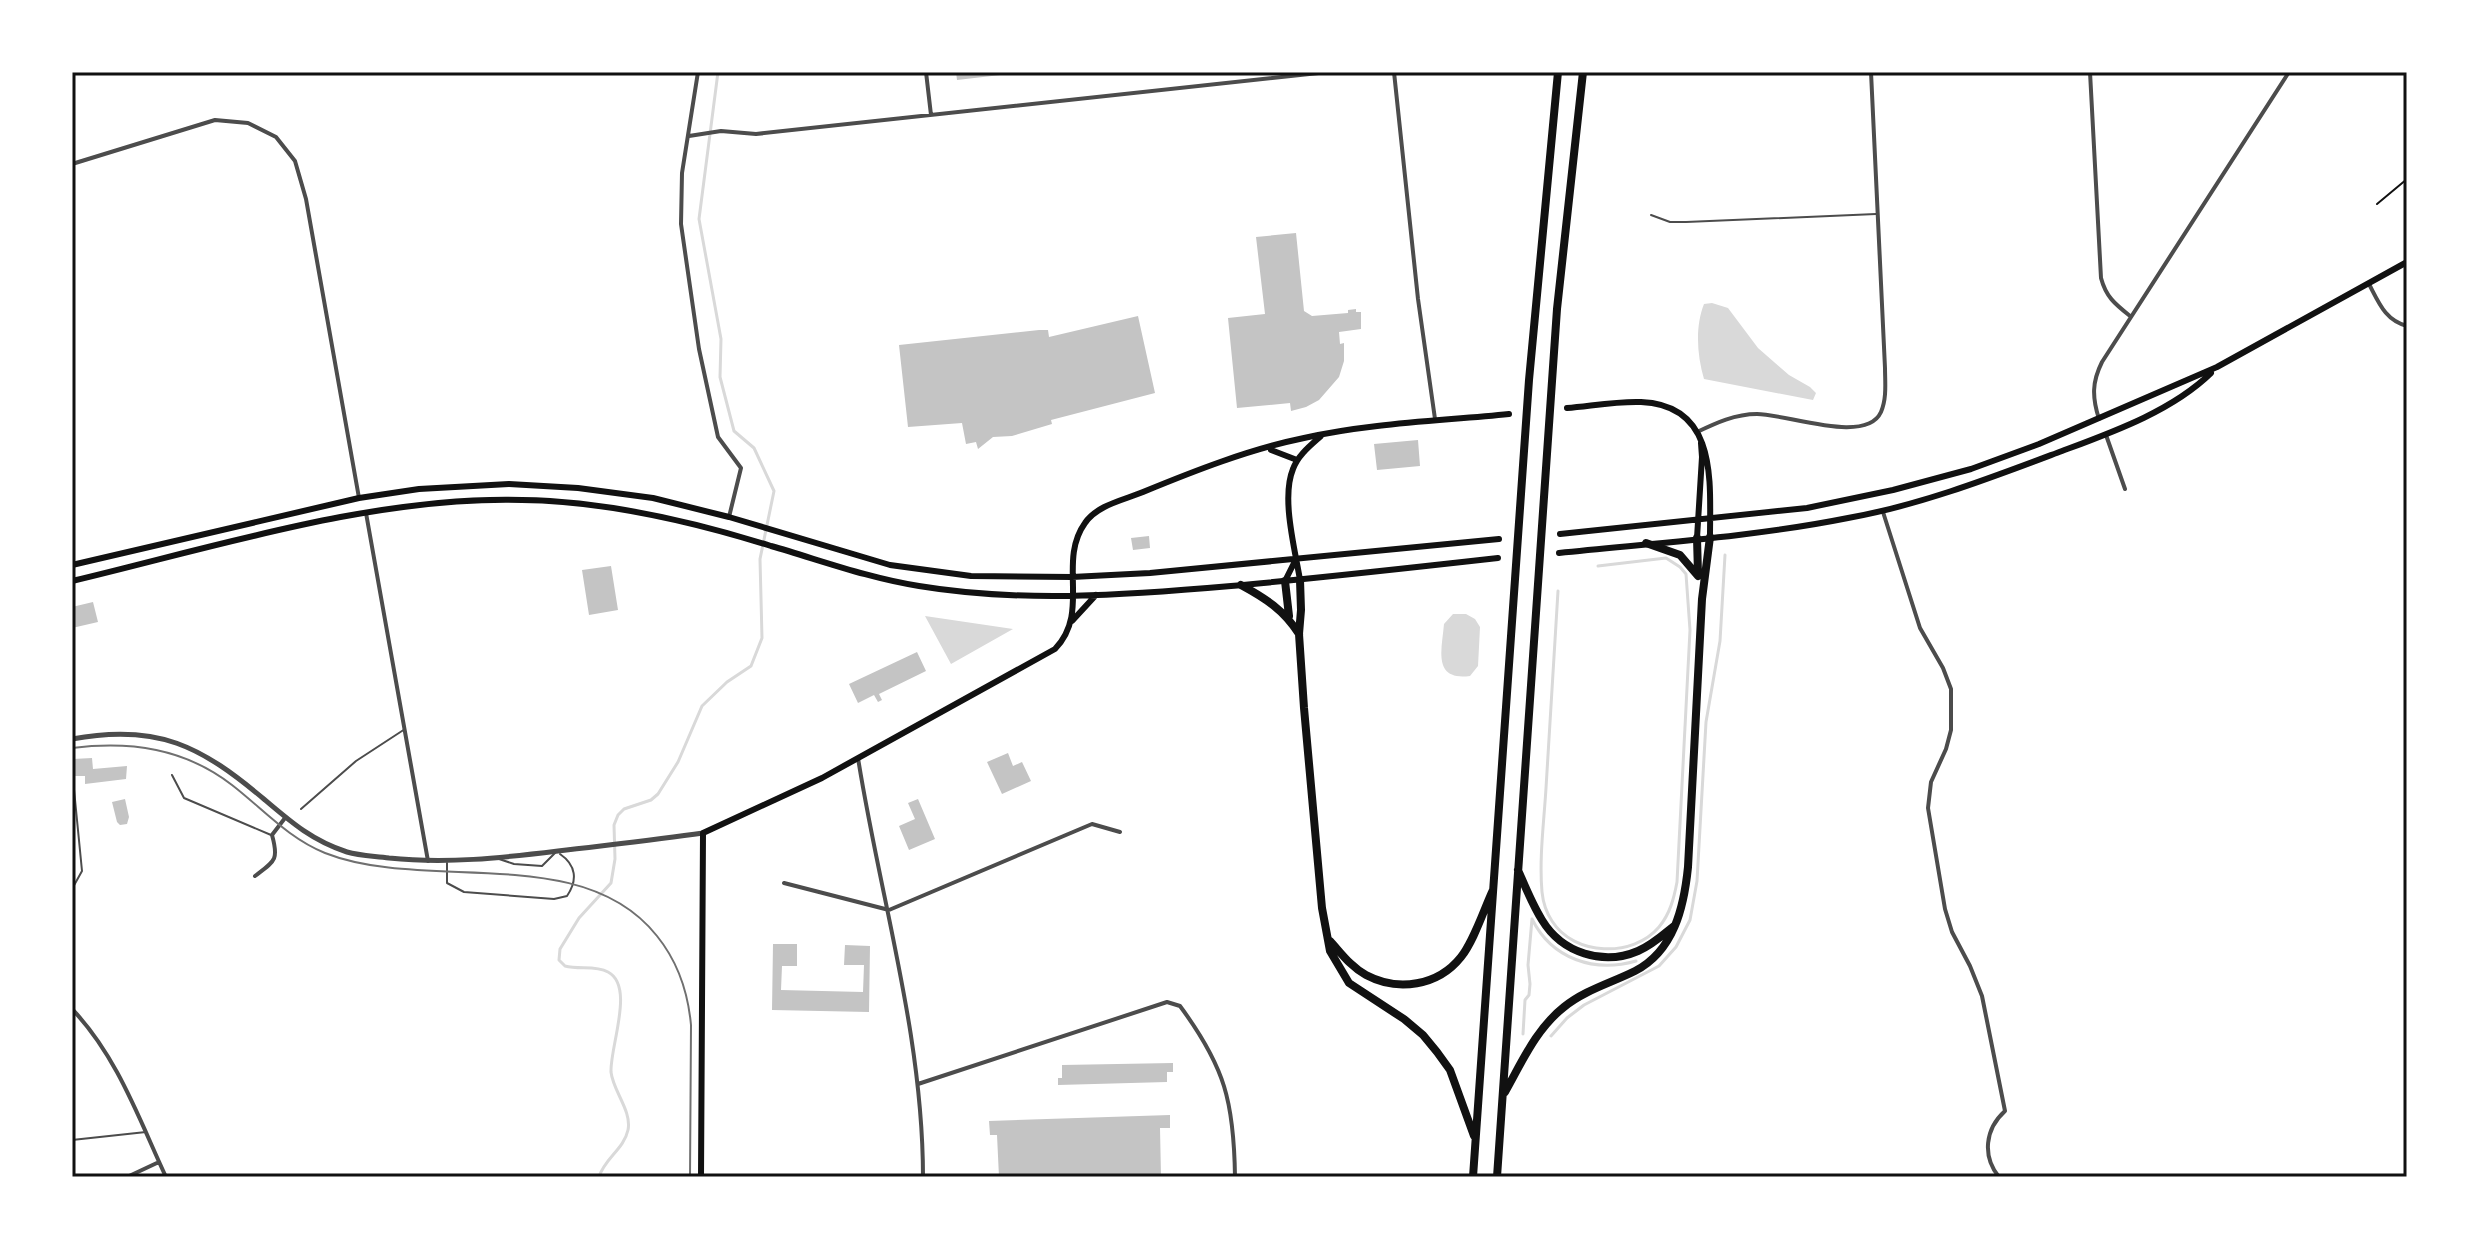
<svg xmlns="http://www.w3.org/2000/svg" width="2479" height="1249" font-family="'Libre Baskerville',serif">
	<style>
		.water { fill: #d9d9d9 }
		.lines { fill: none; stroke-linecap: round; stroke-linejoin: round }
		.stream { stroke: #d9d9d9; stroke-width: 3 }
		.building { fill: #c4c4c4 }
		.path { stroke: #111; stroke-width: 2 }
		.service { stroke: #4c4c4c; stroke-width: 2 }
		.minor { stroke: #4c4c4c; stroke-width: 4 }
		.tertiary { stroke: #4c4c4c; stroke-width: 5 }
		.secondary { stroke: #111; stroke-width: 6 }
		.motorway { stroke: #111; stroke-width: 8 }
		.tram { stroke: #707070; stroke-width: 2 }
		.neatline { fill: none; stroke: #111; stroke-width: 3 }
	</style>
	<rect width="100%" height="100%" fill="#fff"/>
	<path class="water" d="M1712,303L1728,308L1758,348L1789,375L1810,387L1816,393L1813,400L1704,379C1697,355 1695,327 1704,304Z
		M1453,614H1466L1475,619L1480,627L1478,666L1470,676C1432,681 1442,649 1444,624Z
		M925,616L1013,629L951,664Z"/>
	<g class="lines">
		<path class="stream" d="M1558,591C1554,657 1550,722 1546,788C1544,822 1539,858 1542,892C1543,902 1546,912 1552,921C1574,956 1633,958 1659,927C1670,914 1674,898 1677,882L1690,630L1686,574L1680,567L1666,558L1598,566
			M1532,919C1552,959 1594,973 1636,961
			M1523,1034L1525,1000L1529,995L1530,984L1528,965L1532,919
			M1551,1036L1567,1018L1584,1005L1659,966L1676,947L1690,920L1697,881L1706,722L1720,641L1725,555
			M599,1177C604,1159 624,1149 628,1130C632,1111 613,1091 611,1072C610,1046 635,986 608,972C595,965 579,970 565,966L559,960L560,949L579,918L611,883L615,859L614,825L618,815L624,809L651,800L658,794L678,762L702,706L727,682L751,666L762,638L760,559L774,491L754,448L734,431L720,377L721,339L699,219L718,72"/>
	</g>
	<path class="building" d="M956,72H1009V74L957,80Z
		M1296,233L1304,311L1312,316L1348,313V310L1356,309V312H1361V329L1339,332L1340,344L1344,343V361L1339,377L1319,400L1306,407L1291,411L1290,403L1237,408L1228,318L1265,314L1256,237Z
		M1138,316L1155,393L1051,420L1052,424L1012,436L993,437L978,449L976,442L966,444L962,423L908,427L899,345L1039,330H1048L1049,337Z
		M1418,440L1420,466L1377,470L1374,444Z
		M1149,536L1150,548L1133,550L1131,538Z
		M611,566L618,610L589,615L582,570Z
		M93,602L98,622L72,628V607Z
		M917,652L926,671L879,694L882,700L878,702L874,695L858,703L849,684Z
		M1008,753L1013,766L1022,762L1031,781L1002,794L987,762Z
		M92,758L93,769L127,766L126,779L85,784V776H75L73,759Z
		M125,799L129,817L127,824L120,825L117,822L112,802Z
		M918,799L935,839L909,850L899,826L915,819L908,803Z
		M773,944H797V966H782L781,990L863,992L864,965H844L845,945L870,946L869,1012L772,1010Z
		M1173,1063V1072H1167V1082L1058,1085V1078H1062V1065Z
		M1170,1115V1128H1160L1161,1177H999L997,1135H990L989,1121Z"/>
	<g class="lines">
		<path class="path" d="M2377,204L2407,179"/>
		<path class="service" d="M1651,215L1670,222H1686L1876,214
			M72,769L82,871L72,889
			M172,775L184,798L271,835
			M301,809L356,761L405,729
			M499,859L514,864L542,866L555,853
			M447,863V883L464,892L554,899L567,896C578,880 576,865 560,854
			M72,1140L146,1132"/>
		<path class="minor" d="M698,72L682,173L681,224L699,349L718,437L741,468L729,517
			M926,72L931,115
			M1394,72L1418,299L1435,419
			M2090,72L2101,278C2106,297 2115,304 2130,316
			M689,136L721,131L756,134L1328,72
			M72,164L215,120L248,123L276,137L295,161L306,199L359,498
			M2369,284C2379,303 2385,320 2407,326
			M2099,419C2092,397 2092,382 2102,362L2289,72
			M1697,432C1716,423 1735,414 1757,414C1787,414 1866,445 1881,412C1887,398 1885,382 1885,368L1871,72
			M2106,435L2125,489
			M1883,512L1920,628L1943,668L1951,689V730L1946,749L1931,782L1928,808L1945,909L1952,932L1970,966L1982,996L2005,1111C1985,1129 1982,1156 1999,1177
			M366,513L428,861
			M858,758C880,897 923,1035 923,1177
			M255,876C275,861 279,860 272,835L285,818
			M784,883L889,910L1092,824L1120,832
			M72,1009C117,1056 139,1119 166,1177
			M918,1084L1167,1002L1180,1006C1225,1067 1234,1102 1235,1177
			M127,1177L159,1162"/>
		<path class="tertiary" d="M72,739C158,723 201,746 265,800C292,823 313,841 347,852C360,856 375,856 389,858C446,864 501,858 558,851C607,845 655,840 703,833"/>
		<path class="secondary" d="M1567,408C1591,406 1617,401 1641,402C1718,405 1710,482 1710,537
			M1271,450L1297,460
			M1560,534L1807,508L1893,490L1971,469L2039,444L2217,367L2407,262
			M1697,538L1702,457L1701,443
			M1559,553C1655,543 1753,537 1848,518C1921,505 1993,477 2062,451C2113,432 2172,411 2211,373
			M72,565L359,498L419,489L509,484L578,488L653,498L729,517L890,565L971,576L1072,577L1150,573L1499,539
			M1300,580C1295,549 1281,498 1293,469C1298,455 1311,445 1321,436
			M72,581C215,547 374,496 522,500C606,501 691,521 771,546C820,560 868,578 919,586C1021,603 1128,595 1231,586C1320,578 1409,568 1498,558
			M1285,581L1296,559
			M1072,621L1096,595
			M701,1177L703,833L822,778L1055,649C1091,612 1057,562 1085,523C1097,505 1124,500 1143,492C1194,471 1250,449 1304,438C1371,423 1441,421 1509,414"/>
		<path class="motorway" d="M1697,538L1698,574
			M1646,543L1680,555L1698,576
			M1300,580L1301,610L1299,634L1304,708L1322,908L1330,951L1349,983L1404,1019L1423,1035L1437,1052L1450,1070L1474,1136
			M1285,581L1289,616
			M1241,585C1265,598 1284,610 1299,634
			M1518,870C1525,886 1532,904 1542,920C1562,953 1603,966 1638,951C1652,945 1663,935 1674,926
			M1330,941C1341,953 1351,967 1366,975C1398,992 1438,986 1461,957C1474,941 1484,909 1493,890
			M1505,1092C1522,1062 1536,1029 1564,1007C1585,990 1611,983 1635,971C1674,951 1684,907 1688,867L1702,599L1710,537
			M1473,1177L1529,380L1558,72
			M1497,1177L1557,309L1583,72"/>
		<path class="tram" d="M72,748C131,741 184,748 232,785C263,809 288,838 325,853C426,893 582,841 657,936C678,962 688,992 691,1025L690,1177"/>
	</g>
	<rect width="2479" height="1249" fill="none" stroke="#ffffff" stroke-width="148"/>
	<rect x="74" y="74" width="2331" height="1101" class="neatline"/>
</svg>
